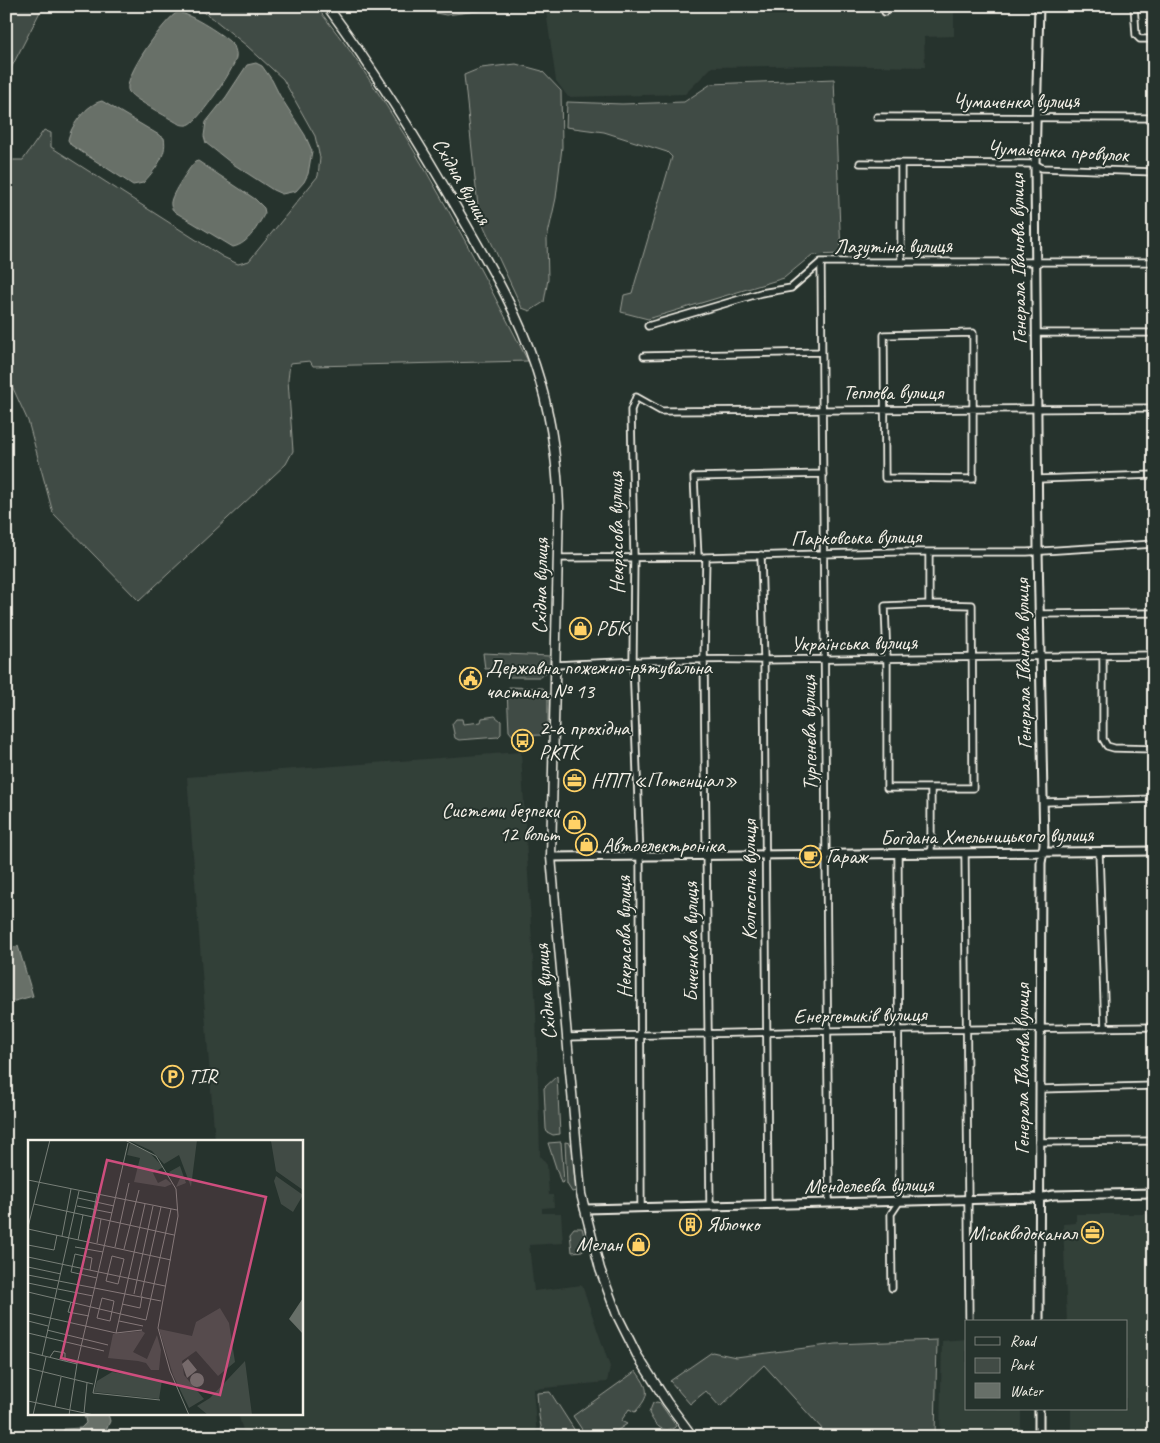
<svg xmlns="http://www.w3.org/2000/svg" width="1160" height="1443" font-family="Caveat,sans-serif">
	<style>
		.built { fill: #333f39 }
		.green { fill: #414b45; stroke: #9a9e96 }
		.water { fill: #676f68; stroke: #9fa39b }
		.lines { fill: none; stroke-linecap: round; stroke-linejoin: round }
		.minor-casing { stroke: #f4f1e8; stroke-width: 9 }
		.tertiary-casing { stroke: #f4f1e8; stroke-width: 11 }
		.secondary-casing { stroke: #f4f1e8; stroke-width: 11 }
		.minor { stroke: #26332d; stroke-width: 5.5 }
		.tertiary { stroke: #26332d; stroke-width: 7 }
		.secondary { stroke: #26332d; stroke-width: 8 }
		.labels { text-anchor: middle; stroke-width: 4; stroke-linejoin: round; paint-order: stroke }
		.street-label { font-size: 21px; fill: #f4f1e8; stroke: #26332d }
		.poi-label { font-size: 21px; fill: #f4f1e8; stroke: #26332d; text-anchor: start }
		.inset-road { fill: none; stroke: #787f78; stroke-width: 1 }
		.view { fill: #ce4e7e; fill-opacity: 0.15; stroke: #ce4e7e; stroke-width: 2.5 }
		.inset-edge { fill: none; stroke: #f4f1e8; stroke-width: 2.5 }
	</style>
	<rect width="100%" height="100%" fill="#26332d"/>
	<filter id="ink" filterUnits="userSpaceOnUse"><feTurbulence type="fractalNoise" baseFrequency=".02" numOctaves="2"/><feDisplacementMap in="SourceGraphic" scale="10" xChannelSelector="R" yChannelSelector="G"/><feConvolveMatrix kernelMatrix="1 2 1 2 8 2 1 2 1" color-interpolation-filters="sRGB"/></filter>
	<g filter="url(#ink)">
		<path class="built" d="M645,6H954V36L924,37L925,67L822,65L712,67L685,94L568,97L556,81L546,11Z
			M521,752L536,1012L540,1156L547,1165L549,1195H553L554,1207L542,1208V1213H561L563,1243L529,1245L534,1291L582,1285L610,1367L607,1382L533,1389L537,1437H245L238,1414H301V1142H215L187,777Z
			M1076,1214H1154V1437H1071V1409H1126V1322H1067L1063,1224L1076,1223Z
			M966,1339V1409H1021V1437H940L942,1341Z"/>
		<path class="green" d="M6,6H43L6,78Z
			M192,6H316C330,25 346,44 359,64C423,158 476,260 528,361L313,366L310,361L290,363L288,380L293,451L286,464L139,601L53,513L28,421L6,373V167L12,160H23L44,130L51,133V147L223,257L238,264L249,261L318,176L320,158L315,136L283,79L247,46L210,16Z
			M429,6H517L446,15L430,12Z
			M516,64L542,71L561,91L562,147L556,198L547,239L548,279L544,302L530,311L522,308L479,216L464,75L481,68Z
			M834,79L841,254L812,255L784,278L648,319L621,312L624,295L632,293L672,157L667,152L604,132L566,127L567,102L622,104L684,102L711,84Z
			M483,653L550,656L549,670L540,677H510L506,675L504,668L485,669Z
			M509,687L543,688L548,693V729L542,735L513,736L509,731L507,691Z
			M495,716L501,721V734L498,737L459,740L455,738L452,724L456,719H462L463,724L481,722L482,718Z
			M557,1076L560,1134L553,1135L547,1132L546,1129L544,1088Z
			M561,1142L564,1182L561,1183L548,1143Z
			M565,1142L570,1143L572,1148L576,1191L572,1192L567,1184Z
			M574,1228H582L587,1246L582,1251L572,1252L570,1233Z
			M937,1340L935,1437H818L824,1431L764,1365L720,1407L706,1391L690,1404L670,1381L712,1352L736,1357L836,1344Z
			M636,1371C649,1389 651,1395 635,1412L629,1409L621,1421L627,1424L612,1434L613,1437H587L573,1416Z
			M550,1392L579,1437H543L539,1416L537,1393Z
			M657,1402L660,1403L676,1426L674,1428C661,1433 655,1425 649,1413L653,1403Z"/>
		<path class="water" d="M178,12C190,14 226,36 234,46C235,49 237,54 236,57C236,67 199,120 190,124C186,126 183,125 179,124C168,117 135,100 129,92C120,80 166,17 178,12Z
			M256,63L262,66L272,80L280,96L305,135L312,151L308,174L304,182L296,191L282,194L273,190L230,162L206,143L204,136L206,122L226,97L247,65Z
			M102,101L164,138C168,155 154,171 143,183L133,185L71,145L68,140C71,125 87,104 102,101Z
			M198,161L255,199L264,208L265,213C258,225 249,244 233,247L175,212C173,210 171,208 171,205C169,197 187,172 193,164L195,162Z
			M18,946L33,996L11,1002L6,987V949Z
			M84,1414H108L110,1421L105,1433L89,1429V1437H63L64,1429L81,1428L86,1423Z"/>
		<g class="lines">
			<defs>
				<path id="minor" d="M1134,6L1136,35L1140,39H1154
					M885,12V6
					M877,117L1154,118
					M860,163L1035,164L1042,168L1154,172
					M821,262L829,1203
					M901,262V164
					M648,326L761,293L791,288L821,262H1154
					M973,333V479L885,478L884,335Z
					M1037,333H1154
					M644,356L821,352
					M1038,479L1154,475
					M761,555L764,660L768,1205
					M698,557L694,477L823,474
					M706,557L704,659L710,1206
					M559,558L706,557L895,552H1027L1154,544
					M929,604L972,605L973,788H887V659L885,606Z
					M929,604V552
					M1039,614L1154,613
					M1103,656V739L1107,746L1114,748L1154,749
					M556,665C625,661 694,658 764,660L1154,655
					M1044,802L1154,799
					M1099,852L1105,1028
					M931,854V788
					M965,854L969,1320
					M567,1037L828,1031L1154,1027
					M1040,1089L1154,1086
					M1039,1142L1154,1141
					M641,1208L640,857L633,660L634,557L631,410L636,397L661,411L1154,408
					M892,1288L891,1214L899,1202L898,854"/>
				<path id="tertiary" d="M1039,6L1035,164L1038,551L1044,845L1041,863L1039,1322
					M551,857L1154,851
					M585,1209L1039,1198L1053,1195L1154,1193
					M1039,1409V1437"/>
				<path id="secondary" d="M327,6C378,75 421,145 463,219C490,266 518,313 535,365C550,410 557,458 559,506L551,857L581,1194L600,1269L617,1315L637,1355L667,1402L693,1437"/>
			</defs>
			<use href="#minor" class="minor-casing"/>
			<use href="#tertiary" class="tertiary-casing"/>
			<use href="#secondary" class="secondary-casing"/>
			<use href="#minor" class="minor"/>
			<use href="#tertiary" class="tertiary"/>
			<use href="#secondary" class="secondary"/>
		</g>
	</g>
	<defs>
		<symbol id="shop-ring" viewBox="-11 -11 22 22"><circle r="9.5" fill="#26332d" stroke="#ffd166" stroke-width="1.5"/><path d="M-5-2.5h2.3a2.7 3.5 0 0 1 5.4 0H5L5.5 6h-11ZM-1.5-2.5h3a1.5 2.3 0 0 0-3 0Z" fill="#ffd166"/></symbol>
		<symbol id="civic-ring" viewBox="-11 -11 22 22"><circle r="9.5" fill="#26332d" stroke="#ffd166" stroke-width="1.5"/><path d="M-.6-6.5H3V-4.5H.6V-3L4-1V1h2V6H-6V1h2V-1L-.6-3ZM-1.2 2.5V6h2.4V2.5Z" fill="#ffd166"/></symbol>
		<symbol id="bus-ring" viewBox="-11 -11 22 22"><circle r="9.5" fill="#26332d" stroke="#ffd166" stroke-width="1.5"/><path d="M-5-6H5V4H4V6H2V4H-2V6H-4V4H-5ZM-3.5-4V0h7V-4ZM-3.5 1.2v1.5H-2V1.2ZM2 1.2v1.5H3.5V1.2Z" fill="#ffd166"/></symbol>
		<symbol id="office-ring" viewBox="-11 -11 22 22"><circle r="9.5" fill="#26332d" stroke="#ffd166" stroke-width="1.5"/><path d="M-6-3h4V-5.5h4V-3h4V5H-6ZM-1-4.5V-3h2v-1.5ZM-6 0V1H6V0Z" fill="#ffd166"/></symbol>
		<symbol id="cafe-ring" viewBox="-11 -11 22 22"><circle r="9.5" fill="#26332d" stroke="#ffd166" stroke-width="1.5"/><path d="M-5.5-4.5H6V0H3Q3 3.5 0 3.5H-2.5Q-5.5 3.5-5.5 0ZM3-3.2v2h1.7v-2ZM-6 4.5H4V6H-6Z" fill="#ffd166"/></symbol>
		<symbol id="parking-ring" viewBox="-11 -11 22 22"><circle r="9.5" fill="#26332d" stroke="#ffd166" stroke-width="1.5"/><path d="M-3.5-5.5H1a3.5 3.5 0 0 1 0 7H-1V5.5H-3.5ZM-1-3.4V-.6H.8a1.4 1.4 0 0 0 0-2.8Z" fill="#ffd166"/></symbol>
		<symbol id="building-ring" viewBox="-11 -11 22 22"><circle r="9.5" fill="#26332d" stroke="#ffd166" stroke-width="1.5"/><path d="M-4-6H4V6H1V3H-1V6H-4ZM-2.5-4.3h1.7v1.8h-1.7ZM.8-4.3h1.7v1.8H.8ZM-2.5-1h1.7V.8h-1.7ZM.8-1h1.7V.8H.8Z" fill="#ffd166"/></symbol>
	</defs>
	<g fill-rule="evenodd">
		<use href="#shop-ring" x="568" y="616" width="25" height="25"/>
		<use href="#civic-ring" x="458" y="666" width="25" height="25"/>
		<use href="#bus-ring" x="510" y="728" width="25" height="25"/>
		<use href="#office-ring" x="562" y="768" width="25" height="25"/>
		<use href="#shop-ring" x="562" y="810" width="25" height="25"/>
		<use href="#shop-ring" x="574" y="832" width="25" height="25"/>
		<use href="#cafe-ring" x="798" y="844" width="25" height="25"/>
		<use href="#parking-ring" x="160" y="1064" width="25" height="25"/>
		<use href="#building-ring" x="678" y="1212" width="25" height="25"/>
		<use href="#office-ring" x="1080" y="1220" width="25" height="25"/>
		<use href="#shop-ring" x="626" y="1232" width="25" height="25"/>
	</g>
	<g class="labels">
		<g class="street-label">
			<text x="1016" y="108">Чумаченка вулиця</text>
			<text transform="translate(1058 151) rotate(3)" y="7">Чумаченка провулок</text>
			<text transform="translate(462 181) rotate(60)" y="7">Східна вулиця</text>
			<text x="893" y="253">Лазутіна вулиця</text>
			<text transform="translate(1018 259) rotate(-91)" y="7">Генерала Іванова вулиця</text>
			<text x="893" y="399">Теплова вулиця</text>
			<text transform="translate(616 533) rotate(-91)" y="7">Некрасова вулиця</text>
			<text transform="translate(856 537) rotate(-1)" y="7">Парковська вулиця</text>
			<text transform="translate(540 586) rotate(-89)" y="7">Східна вулиця</text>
			<text transform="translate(854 643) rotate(-1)" y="7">Українська вулиця</text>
			<text transform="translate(1023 664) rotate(-91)" y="7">Генерала Іванова вулиця</text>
			<text transform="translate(809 733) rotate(-91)" y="7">Тургенєва вулиця</text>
			<text transform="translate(987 836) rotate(-1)" y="7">Богдана Хмельницького вулиця</text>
			<text transform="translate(749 880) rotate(-90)" y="7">Колгоспна вулиця</text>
			<text transform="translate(624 937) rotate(-90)" y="7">Некрасова вулиця</text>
			<text transform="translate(691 942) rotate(-90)" y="7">Биченкова вулиця</text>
			<text transform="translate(545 992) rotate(-95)" y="7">Східна вулиця</text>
			<text transform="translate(860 1015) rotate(-1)" y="7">Енергетиків вулиця</text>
			<text transform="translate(1022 1069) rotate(-90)" y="7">Генерала Іванова вулиця</text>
			<text transform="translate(869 1185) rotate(-1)" y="7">Менделєєва вулиця</text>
		</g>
		<g class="poi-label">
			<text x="596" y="635">РБК</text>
			<text x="486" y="674">Державна пожежно-рятувальна<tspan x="486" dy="24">частина № 13</tspan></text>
			<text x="539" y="735">2-а прохідна<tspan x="539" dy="24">РКТК</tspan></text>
			<text x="591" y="787">НПП «Потенціал»</text>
			<text x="559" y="817" text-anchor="end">Системи безпеки<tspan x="559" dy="24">12 вольт</tspan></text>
			<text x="602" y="852">Автоелектроніка</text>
			<text x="826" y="863">Гараж</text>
			<text x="188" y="1083">TIR</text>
			<text x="706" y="1231">Яблочко</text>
			<text x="1077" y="1240" text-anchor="end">Міськводоканал</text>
			<text x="622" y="1251" text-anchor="end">Мелан</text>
		</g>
	</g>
	<g transform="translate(28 1140)">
		<rect width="275" height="275" fill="#26332d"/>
		<path d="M100,0H169L163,47L151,15L136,24L124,11ZM275,0V50L248,31L243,1ZM102,3L122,13L135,27L125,33L130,43L138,39L144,44L137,47L106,42L112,18L99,15ZM152,26L158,43L148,47L153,36H145L141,32ZM248,36L275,55L265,72L253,64L246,41ZM192,168L201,183L207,222L190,236L168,211L154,221L156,235L176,259L161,268L145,235L131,189L164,196L168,182ZM114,191L117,193L105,212L119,219L129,195L133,210L131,230H123L118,223L110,221L80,218L85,194ZM217,221L224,275H180L169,266L182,258ZM84,232L134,240L131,259L66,252L69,241Z" fill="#414b45"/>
		<path d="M275,158V194L261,179ZM160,219L169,230L159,238L154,224ZM162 240a7 7 0 1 1 14 0a7 7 0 1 1-14 0Z" fill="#676f68"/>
		<path class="inset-road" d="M97,0L128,16L148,49L150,76L130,188L142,231L161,275M0,40L149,70M50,58L86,66M6,64L146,95M49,66L84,73M0,87L22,0M0,89L143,120M34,96L43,49M50,100L55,75M60,101L69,54M69,103L73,79M0,105L26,110L29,95M47,107L75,112M87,107L101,43M96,109L111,50M84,116L96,119L90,144L78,141ZM0,117L137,146M0,127L33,134M62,130L64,118L47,114L43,132L69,138M0,135L133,161M0,143L29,149M30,149L65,156M0,152L118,180L143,69M106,154L125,66M113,156L133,67M74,158L86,161L82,181L69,178ZM43,162L40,172L61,176M94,164L112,168L114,156M0,173L88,193L114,190M0,181L20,186M91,181L115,186M19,190L80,205M0,193L76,211M88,193L117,64M0,212L49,224M14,216L51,51M22,217L26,211L37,213V221M71,225L65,253L132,260M0,228L65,244M0,261L66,275M27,267L33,237M56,273L59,243M5,275L18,217M41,275L49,224L100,3"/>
		<path class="view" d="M79,20L238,57L192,255L33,218Z"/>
		<rect width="275" height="275" class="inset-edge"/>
	</g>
	<rect width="1160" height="1443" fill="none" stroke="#26332d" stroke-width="25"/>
	<rect x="12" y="12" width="1135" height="1418" fill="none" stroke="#f4f1e8" stroke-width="2" filter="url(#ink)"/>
	<rect x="965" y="1320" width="162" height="90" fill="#26332d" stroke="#787f78"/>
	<rect x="975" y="1337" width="25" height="8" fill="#26332d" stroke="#787f78"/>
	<text x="1010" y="1346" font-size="15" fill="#f4f1e8">Road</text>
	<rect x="975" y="1358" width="25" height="15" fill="#414b45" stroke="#787f78"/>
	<text x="1010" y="1370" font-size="15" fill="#f4f1e8">Park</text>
	<rect x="975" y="1383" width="25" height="15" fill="#676f68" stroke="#787f78"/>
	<text x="1010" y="1396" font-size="15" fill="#f4f1e8">Water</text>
</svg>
